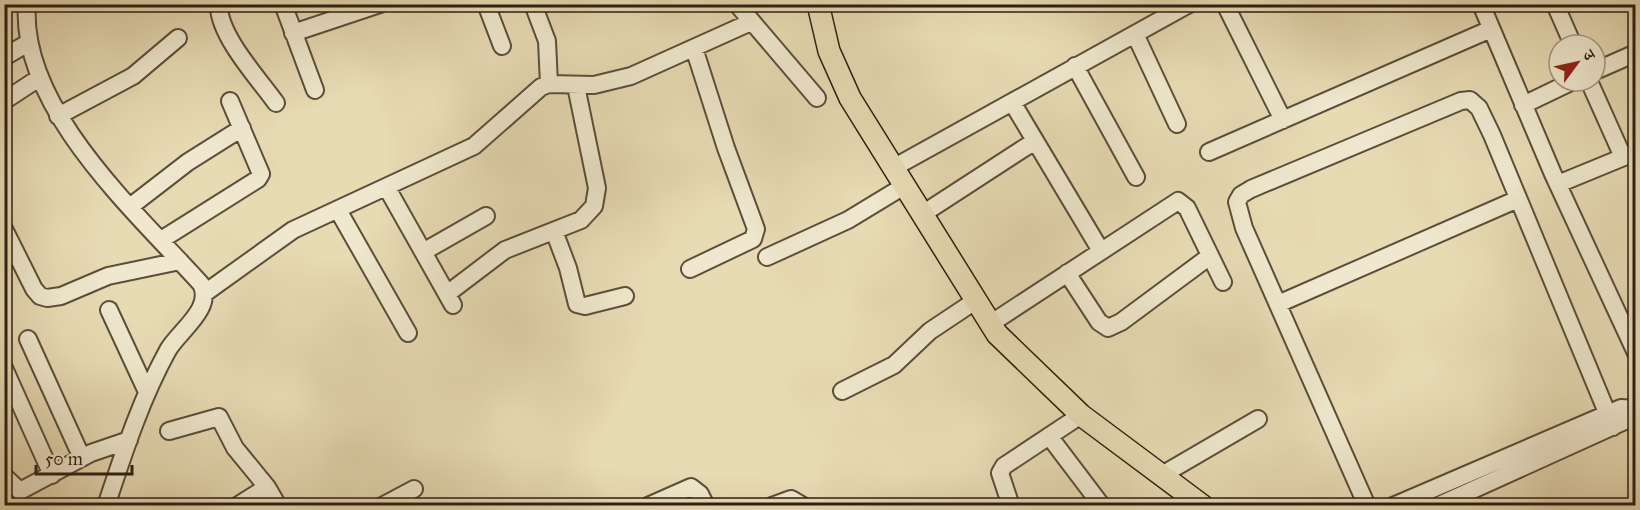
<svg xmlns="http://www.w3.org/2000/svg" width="1640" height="510" font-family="'IM FELL Great Primer','Noto Serif Devanagari',serif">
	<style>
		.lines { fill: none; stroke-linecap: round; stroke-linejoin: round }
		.minor-casing { stroke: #5c4e3b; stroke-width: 20 }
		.major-casing { stroke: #2d1f13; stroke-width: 24 }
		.minor { stroke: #efe8ce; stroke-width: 16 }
		.major { stroke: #e7dbb4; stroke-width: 21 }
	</style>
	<rect width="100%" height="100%" fill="#e7dbb4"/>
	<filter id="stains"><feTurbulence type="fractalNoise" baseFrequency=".00333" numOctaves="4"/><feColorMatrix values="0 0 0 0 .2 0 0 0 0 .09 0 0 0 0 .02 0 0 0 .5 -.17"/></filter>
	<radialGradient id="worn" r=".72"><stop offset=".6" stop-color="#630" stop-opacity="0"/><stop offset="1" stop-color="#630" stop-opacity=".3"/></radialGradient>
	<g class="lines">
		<defs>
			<path id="minor" d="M27,4C19,108 136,212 201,284C214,308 180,330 168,350C141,399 124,452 106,506
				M225,4L219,8C221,38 258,78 276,103
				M283,4L315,90
				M486,4L502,46
				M533,4L547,41L549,84
				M737,4L817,98
				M1225,4L1283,120
				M1481,4L1553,174L1636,353
				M1555,4L1573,45
				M293,33L380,4
				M1135,34L1177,124
				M4,57L28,43
				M1075,66L1136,177
				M1595,71L1636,53
				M1589,81L1623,157
				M4,101L39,78
				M1012,102L1101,251
				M1523,105L1573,81
				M58,116L133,76L178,38
				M1209,152L1491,29
				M893,168L1189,4
				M1558,184L1636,152
				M387,188L453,305
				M131,206L188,162L242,128
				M338,210L408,333
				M921,215L1035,141
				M4,229L34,289L40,296L47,298L61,296L108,276L180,261
				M554,231L568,268L577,304L585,306L625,296
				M161,240L258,179L261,174L230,101
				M423,252L486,216
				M767,257L848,220L904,186
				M690,269L753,239L756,229L726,148L694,48
				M1067,273L1099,322L1108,328L1121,322L1210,256
				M205,293L293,230L474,146L541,87L549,84L594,85L631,76L751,22
				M447,294L505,250L581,220L594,206L597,188L576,86
				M1278,304L1518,199
				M109,310L147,392
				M990,324L1178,201L1187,208L1223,282
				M28,339L82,458
				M4,368L52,475
				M842,391L894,365L930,331L975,301
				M169,431L219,417L235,448L267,487L278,506
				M1049,436L1102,506
				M1162,475L1258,419
				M4,476L20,491L91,453L129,440
				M237,506L267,487
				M382,506L414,489
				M648,506L691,487L700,494L706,506
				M772,506L791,499L803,506
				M1011,506L1000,473L1004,466L1081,415
				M1367,506L1244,228L1237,202L1241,195L1251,189L1461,101L1470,100L1479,108L1492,135L1613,427
				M1393,506L1621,408L1636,409
				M1437,506L1627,420L1636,412"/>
			<path id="major" d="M818,4L829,51L850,98L997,334L1081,415L1203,506"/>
		</defs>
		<use href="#minor" class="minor-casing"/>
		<use href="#major" class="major-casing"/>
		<use href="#minor" class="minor"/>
		<use href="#major" class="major"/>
	</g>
	<rect width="1640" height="510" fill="none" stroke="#e7dbb4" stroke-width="24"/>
	<rect x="6" y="6" width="1628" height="498" fill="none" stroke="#2d1f13" stroke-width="3"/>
	<rect x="12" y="12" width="1616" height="486" fill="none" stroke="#2d1f13" stroke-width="1.5"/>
	<g transform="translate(1577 63) rotate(57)"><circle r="28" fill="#efe8ce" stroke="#a19883" stroke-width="1.5"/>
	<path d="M0-4.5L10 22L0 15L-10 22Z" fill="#8f2418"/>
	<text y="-9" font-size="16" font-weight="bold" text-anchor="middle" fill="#2d1f13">उ</text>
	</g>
	<path d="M36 465v9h96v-9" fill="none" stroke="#2d1f13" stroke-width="3"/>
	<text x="45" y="465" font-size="18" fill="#2d1f13" stroke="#efe8ce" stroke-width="4.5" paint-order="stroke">50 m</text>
	<rect width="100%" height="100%" filter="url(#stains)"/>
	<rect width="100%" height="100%" fill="url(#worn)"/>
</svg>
